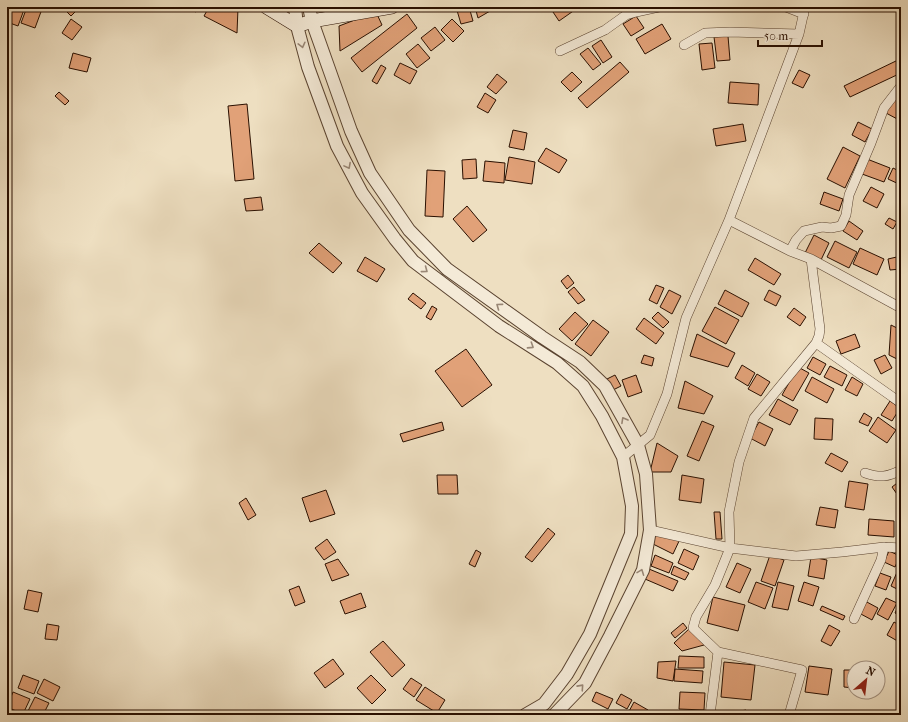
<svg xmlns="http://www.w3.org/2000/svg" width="908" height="722" font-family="'IM FELL French Canon',serif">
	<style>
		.building { fill: #e1a178; stroke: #290f00 }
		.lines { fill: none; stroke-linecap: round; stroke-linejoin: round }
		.minor-casing { stroke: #5a4330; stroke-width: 10 }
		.tertiary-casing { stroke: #5a4330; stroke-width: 14 }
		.secondary-casing { stroke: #290f00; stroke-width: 14 }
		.minor { stroke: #f4ead7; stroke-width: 9 }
		.tertiary { stroke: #f4ead7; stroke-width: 12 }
		.secondary { stroke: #f4ead7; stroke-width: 13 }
		.oneway { stroke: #998776 }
	</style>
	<rect width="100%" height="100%" fill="#eedfc1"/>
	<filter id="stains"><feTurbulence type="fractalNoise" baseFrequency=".005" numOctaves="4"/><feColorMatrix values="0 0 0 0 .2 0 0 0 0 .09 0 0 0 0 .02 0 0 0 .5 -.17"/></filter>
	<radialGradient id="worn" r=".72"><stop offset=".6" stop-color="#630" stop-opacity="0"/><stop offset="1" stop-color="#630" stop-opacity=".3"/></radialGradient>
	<path class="building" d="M11,7H25L18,26L7,22V19Z
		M27,7H36L42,9L35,28L21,23Z
		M62,7H80L71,16Z
		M186,7H199L196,12Z
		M209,7H235L238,8L237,33L204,16Z
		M456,7H469L473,21L461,24Z
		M475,7H497L478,18Z
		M554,7H579L559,21L551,9Z
		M376,12L382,25L340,51L339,26Z
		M407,14L417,28L362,72L351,58Z
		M636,16L644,28L631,36L623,24Z
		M71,19L82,27L72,40L62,33Z
		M452,19L464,31L453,42L441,30Z
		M662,24L671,39L645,54L636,39Z
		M435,27L445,40L431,51L421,38Z
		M728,36L730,60L717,61L714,37Z
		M601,40L612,57L603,63L592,46Z
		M712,43L715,68L702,70L699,44Z
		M418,44L430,58L417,68L406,54Z
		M588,48L601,64L593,70L580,54Z
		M73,53L91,58L87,72L69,68Z
		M898,60L901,66V73L850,97L844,86Z
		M620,62L629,72L587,108L578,98Z
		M400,63L417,71L410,84L394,75Z
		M381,65L386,68L377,84L372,81Z
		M799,70L810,75L803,88L792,83Z
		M572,72L582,82L571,92L561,82Z
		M497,74L507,82L496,94L487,87Z
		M730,82L759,84L758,105L728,103Z
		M59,92L69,101L65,105L55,96Z
		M485,93L496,100L488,113L477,107Z
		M895,96L901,100V121L886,113Z
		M247,104L254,179L235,181L228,106Z
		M858,122L872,129L865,142L852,135Z
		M743,124L746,141L716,146L713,129Z
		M513,130L527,133L524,150L509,147Z
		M843,147L860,156L845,188L827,179Z
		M546,148L567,160L559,173L538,161Z
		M509,157L535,162L532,184L505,180Z
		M900,157L901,158V166L896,164Z
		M476,159L477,178L463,179L462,160Z
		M867,159L890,168L884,182L862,174Z
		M485,161L505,163L504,183L483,181Z
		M893,168L901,172V185L888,179Z
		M427,170L445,171L443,217L425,216Z
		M871,187L884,194L877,208L863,201Z
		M824,192L843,199L839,211L820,204Z
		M261,197L263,210L246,211L244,199Z
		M467,206L487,230L473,242L453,219Z
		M889,218L897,222L893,229L885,224Z
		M849,221L863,231L857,240L843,231Z
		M814,235L829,243L821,260L805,253Z
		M835,241L857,252L849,268L827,257Z
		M319,243L342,263L333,273L309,253Z
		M860,248L884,259L877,275L853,264Z
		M901,256V269L890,270L888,259Z
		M365,257L385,269L377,282L357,271Z
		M755,258L781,274L774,285L748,270Z
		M568,275L574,283L567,289L561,281Z
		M656,285L664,288L657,304L649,300Z
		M574,287L585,300L578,304L568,292Z
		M669,290L681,296L672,314L660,307Z
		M725,290L749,303L742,317L718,304Z
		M769,290L781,296L776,306L764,300Z
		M413,293L426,303L421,309L408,299Z
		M432,306L437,309L431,320L426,317Z
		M715,307L739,320L726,344L702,331Z
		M794,308L806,317L800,326L787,317Z
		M575,312L588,324L572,341L559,329Z
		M658,312L669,322L663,328L652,318Z
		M644,318L664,333L656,344L636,329Z
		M593,320L609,332L591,356L575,344Z
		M891,325L901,330V350L897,359L889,355Z
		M697,334L735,353L728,367L690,356Z
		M855,334L860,347L841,354L836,341Z
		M466,349L492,385L462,407L435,371Z
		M644,355L654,358L652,366L641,363Z
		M885,355L892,368L881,374L874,360Z
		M813,357L826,364L820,375L807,368Z
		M742,365L755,373L748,386L735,378Z
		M830,366L847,375L842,386L824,377Z
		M798,367L809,373L793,401L782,395Z
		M757,374L770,382L761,396L748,389Z
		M615,375L621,386L613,390L607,379Z
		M636,375L642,392L628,397L622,380Z
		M812,377L834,389L827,403L805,391Z
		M852,377L863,384L857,396L845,390Z
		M685,381L713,396L704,414L678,408Z
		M778,399L798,410L790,425L769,415Z
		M890,401L900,408L892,421L881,415Z
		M864,413L872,418L868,426L859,422Z
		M878,417L896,430L887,443L869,431Z
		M815,418L833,419L832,440L814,439Z
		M702,421L714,426L699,461L687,456Z
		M442,422L444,430L403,442L400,434Z
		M759,422L773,429L765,446L750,438Z
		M657,443L678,456L671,472H650Z
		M831,453L848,462L842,472L825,463Z
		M437,475H457L458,494H438Z
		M682,475L704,479L701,503L679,500Z
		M901,480V495L899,497L892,487Z
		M849,481L868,484L864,510L845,507Z
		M326,490L335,514L310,522L302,498Z
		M246,498L256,515L248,520L239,503Z
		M820,507L838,510L835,528L816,525Z
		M714,512H720L722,539H716Z
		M898,516L901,517V536H897Z
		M869,519L894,521V537L868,535Z
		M548,528L555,534L532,562L525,557Z
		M658,529L680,539L673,554L651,543Z
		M327,539L336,552L324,560L315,548Z
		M684,549L699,556L693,570L678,563Z
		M476,550L481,553L475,567L469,564Z
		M889,551L900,556L895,567L884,562Z
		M655,555L673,563L669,573L651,566Z
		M770,555L784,560L775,586L761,581Z
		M811,557L827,560L824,579L808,576Z
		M338,559L349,575L332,581L325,564Z
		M737,563L751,569L740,593L726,587Z
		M901,563V591L891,586Z
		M674,566L689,573L685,580L671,574Z
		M649,569L678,581L673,591L645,579Z
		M880,573L891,577L886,590L875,586Z
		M756,582L773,588L765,609L748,602Z
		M778,582L794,586L788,610L772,607Z
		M804,582L819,587L813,606L798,601Z
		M299,586L305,602L295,606L289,590Z
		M28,590L42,593L38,612L24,609Z
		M361,593L366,607L345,614L340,601Z
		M713,597L745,605L738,631L707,623Z
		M886,598L897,603L888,620L877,614Z
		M901,600V616L895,613Z
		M865,601L878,608L872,620L859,613Z
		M822,606L845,616L843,620L820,610Z
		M894,622L901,626V643L887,635Z
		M683,623L687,628L675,638L671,633Z
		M47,624L59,626L57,640L45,639Z
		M829,625L840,631L831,646L821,641Z
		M690,628L704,645L682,651L674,643Z
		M383,641L405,665L392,677L370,652Z
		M679,656L704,657V668H678Z
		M333,659L344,674L325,688L314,673Z
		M676,661L673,681L657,678L658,662Z
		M724,662L755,665L751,700L721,697Z
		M809,666L832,669L828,695L805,692Z
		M675,669L703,671L702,683L674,681Z
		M844,670H854V688L844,687Z
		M23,675L39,681L34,694L18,688Z
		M371,675L386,690L372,704L357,688Z
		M411,678L422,685L414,697L403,689Z
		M44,679L60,687L53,701L37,693Z
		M425,687L445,700L437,713L416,700Z
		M13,692L30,699L23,714L7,707Z
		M596,692L613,699L608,709L592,701Z
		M680,692L705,693L704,710L679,709Z
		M621,694L632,700L627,709L616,703Z
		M35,697L49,703L43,715H30L27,713Z
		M634,702L648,710L645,715H627Z
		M746,710L747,715H718Z"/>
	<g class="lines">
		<defs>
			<path id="minor" d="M786,7L804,14
				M684,45L705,33L730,32L799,34
				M560,51L605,30L626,15L636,12L659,7
				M729,220L790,251L811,259L901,308
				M790,251L796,240L804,231L822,227L831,228L841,226L846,215L849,195L871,143L884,108L901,86
				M816,343L901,403
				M623,457L650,435L667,394L686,318L729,220L799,34L805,7
				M865,473C880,478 888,477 901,470
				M650,530L730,548L796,556L842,552L884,547L901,548
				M854,619L881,560L884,547
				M710,715L718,652
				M789,715L802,670L718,652L693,628L696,617L715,585L730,548L729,512L739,462L754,418L816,343L819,336L820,329L811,259"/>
			<path id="tertiary" d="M295,7L297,26L308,67L337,146L362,193L395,239L413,261L499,326L557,363L583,386L602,416L623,457L632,506L631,534L590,634L567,674L544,704L525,715
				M309,7L312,21L351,131L370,173L409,230L447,269L542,337L580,362L605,386L638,445L646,474L650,530L643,570L610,636L585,683L554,715"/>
			<path id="secondary" d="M266,7L297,26L312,21L392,7"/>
		</defs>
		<use href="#minor" class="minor-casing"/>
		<use href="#tertiary" class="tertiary-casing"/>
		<use href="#secondary" class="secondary-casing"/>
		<use href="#minor" class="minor"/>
		<use href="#tertiary" class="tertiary"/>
		<use href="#secondary" class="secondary"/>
	</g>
	<defs><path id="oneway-chevron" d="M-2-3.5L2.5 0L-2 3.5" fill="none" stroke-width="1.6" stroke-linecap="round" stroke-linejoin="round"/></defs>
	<g class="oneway">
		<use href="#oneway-chevron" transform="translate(302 45) rotate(76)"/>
		<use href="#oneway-chevron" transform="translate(348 166) rotate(62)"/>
		<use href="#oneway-chevron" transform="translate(425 270) rotate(37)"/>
		<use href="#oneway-chevron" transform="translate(499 306) rotate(-144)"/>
		<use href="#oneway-chevron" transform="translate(531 346) rotate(33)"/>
		<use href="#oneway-chevron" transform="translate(624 420) rotate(-119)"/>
		<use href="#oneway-chevron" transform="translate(641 572) rotate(-69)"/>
		<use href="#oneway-chevron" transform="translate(581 687) rotate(-48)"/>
	</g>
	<rect width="908" height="722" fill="none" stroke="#eedfc1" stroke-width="24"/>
	<rect x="8" y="8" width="892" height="706" fill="none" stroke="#290f00" stroke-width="2"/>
	<rect x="12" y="12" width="884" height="698" fill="none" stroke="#290f00"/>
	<g transform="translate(866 680) rotate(28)"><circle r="19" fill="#f4ead7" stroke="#a39281"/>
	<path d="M0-3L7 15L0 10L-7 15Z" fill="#8f2418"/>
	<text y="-6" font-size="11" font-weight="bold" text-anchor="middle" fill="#290f00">N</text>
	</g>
	<path d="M758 40v6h64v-6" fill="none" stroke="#290f00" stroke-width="2"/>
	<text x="764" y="40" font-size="12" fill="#290f00" stroke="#f4ead7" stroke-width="3" paint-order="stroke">50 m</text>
	<rect width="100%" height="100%" filter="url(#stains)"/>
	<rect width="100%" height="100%" fill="url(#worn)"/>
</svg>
